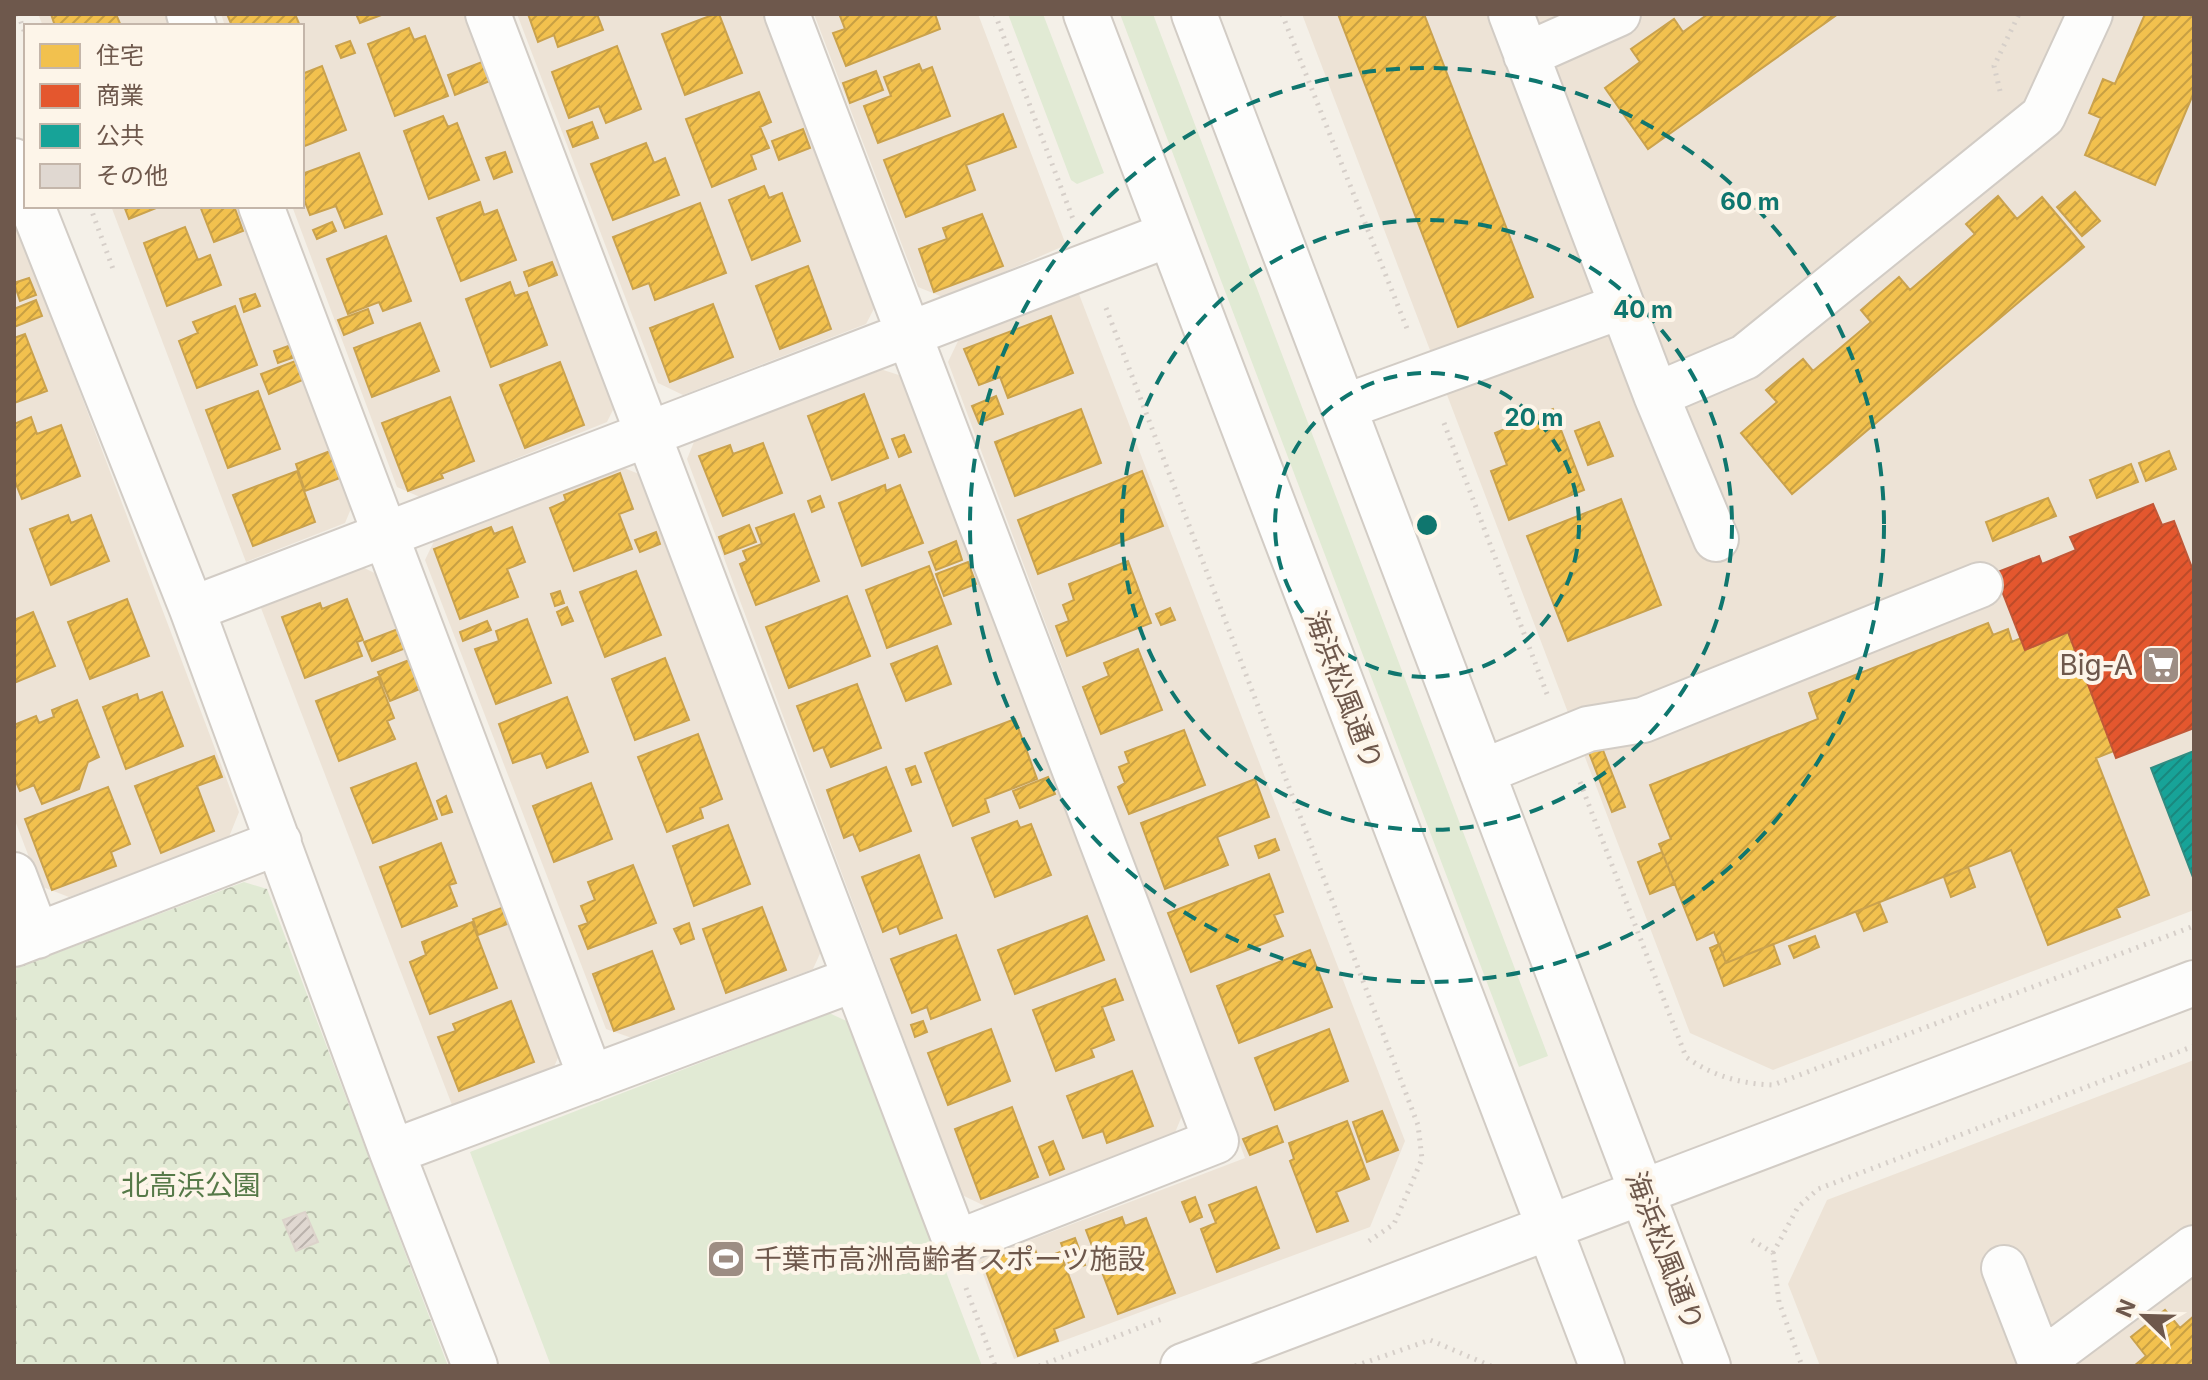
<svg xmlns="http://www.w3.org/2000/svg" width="2208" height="1380" font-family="Inter,'Noto Sans JP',sans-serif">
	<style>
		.residential { fill: #ede3d6 }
		.grass { fill: #e1ead4 }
		.forest { fill: url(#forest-crowns) }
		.homes { fill: url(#homes-hatch); stroke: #caa24d; stroke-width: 2 }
		.shops { fill: url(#shops-hatch); stroke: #c15737; stroke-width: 2 }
		.public { fill: url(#public-hatch); stroke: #318c81; stroke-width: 2 }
		.building { fill: url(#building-hatch); stroke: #dcd3cb; stroke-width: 2 }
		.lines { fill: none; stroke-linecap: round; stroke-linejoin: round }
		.minor-casing { stroke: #d2ccc5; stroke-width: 48 }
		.path { stroke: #d6cfc9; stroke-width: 5; stroke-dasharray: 2 6; stroke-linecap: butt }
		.minor { stroke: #fdfdfc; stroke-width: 44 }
		.ring { fill: none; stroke: #0f766e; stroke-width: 4; stroke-dasharray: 14 10 }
		.labels { text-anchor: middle; stroke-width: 8; stroke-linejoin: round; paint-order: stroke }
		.poi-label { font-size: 28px; fill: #6e584c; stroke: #fdf5e9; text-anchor: end }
		.street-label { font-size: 28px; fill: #6e584c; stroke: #fdf5e9 }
		.park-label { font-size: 28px; fill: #567948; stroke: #fdf5e9 }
		.centre { fill: #0f766e; stroke: #fdf5e9; stroke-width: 4 }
		.ring-label { font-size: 24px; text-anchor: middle; font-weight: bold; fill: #0f766e; stroke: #fdf5e9; stroke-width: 8; stroke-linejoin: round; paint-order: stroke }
	</style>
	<defs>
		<pattern id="forest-crowns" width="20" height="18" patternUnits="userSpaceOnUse" patternTransform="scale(2)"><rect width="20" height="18" fill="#e1ead4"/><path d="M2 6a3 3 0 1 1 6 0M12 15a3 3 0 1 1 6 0" fill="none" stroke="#bbc0ae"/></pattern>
		<pattern id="homes-hatch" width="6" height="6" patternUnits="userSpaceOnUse" patternTransform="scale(2)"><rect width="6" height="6" fill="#f2c14e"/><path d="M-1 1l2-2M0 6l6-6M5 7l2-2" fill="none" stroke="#c8a043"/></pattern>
		<pattern id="shops-hatch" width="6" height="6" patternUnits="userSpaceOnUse" patternTransform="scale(2)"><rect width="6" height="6" fill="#e4572e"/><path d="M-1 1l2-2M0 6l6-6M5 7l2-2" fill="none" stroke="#bd4b29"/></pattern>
		<pattern id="public-hatch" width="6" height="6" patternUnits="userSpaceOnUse" patternTransform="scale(2)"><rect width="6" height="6" fill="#17a398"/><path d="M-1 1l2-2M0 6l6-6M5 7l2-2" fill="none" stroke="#19887e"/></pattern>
		<pattern id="building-hatch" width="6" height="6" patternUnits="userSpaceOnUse" patternTransform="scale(2)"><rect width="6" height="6" fill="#e0d8d1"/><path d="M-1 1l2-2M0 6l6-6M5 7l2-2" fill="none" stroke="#bab2ac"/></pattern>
	</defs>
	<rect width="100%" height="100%" fill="#f4f0e8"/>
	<path class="residential" d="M38,14H170L175,26H43Z
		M221,14H469L618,400L607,422L420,497L397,487L292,206H302V26H225Z
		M517,14H767L877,303L866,324L683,395L658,383Z
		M814,14H978L1066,245L945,298L918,287Z
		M1302,14H2194V910L1773,1070L1690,1033Z
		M111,206H244L355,499L345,523L246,562Z
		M14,218L239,812L229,837L69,897L40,886L14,818Z
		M1077,289L1405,1141L1370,1227L1014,1359L978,1260L1245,1158L948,362L959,339Z
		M877,368L902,376L1184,1111L1174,1135L991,1209L962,1195L687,459L696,437Z
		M619,466L644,476L823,947L813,969L632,1038L606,1029L425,560L436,537Z
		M360,566L385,578L563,1046L554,1067L452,1105L261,608Z
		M2194,1060V1366H1820L1788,1284L1827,1200Z"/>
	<path class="grass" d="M1008,14H1043L1104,173L1077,184L1071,180Z
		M1120,14H1153L1548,1056L1519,1067Z
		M829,1013L851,1023L982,1366H551L470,1152Z"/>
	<path class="forest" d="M244,882L267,889L448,1366H14V969Z"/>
	<path class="homes" d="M51,14H116L121,26H55Z
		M227,14H295L300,26H232Z
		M356,14H384L360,23Z
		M528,14H597L603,30L558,47L554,35L538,42Z
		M715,14H719L742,73L685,95L662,34Z
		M844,14H935L940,29L846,66L833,33L845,29L840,16Z
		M1338,14H1424L1533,297L1458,327Z
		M1708,14H1838L1648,149L1605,88L1640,62L1631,49L1674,19L1683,32Z
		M2145,14H2194V92L2155,185L2085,155L2101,118L2089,113L2103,79L2115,84Z
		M409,28L414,40L425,36L448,96L395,116L368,44Z
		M350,41L355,53L341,58L336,46Z
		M617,46L641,109L606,123L599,106L569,118L552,72Z
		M482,62L490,81L455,95L448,75Z
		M919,64L922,71L932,67L950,116L878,143L864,106L891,96L884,77Z
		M322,66L346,130L302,147V74Z
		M876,71L883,90L850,103L843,83Z
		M759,92L771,122L760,127L769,148L751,155L756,169L712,187L686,119Z
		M1003,114L1016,147L966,165L975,190L906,217L884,160Z
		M443,116L448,127L457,123L479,180L429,199L404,131Z
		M592,122L598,138L573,147L567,131Z
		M803,129L810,148L779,160L772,141Z
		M646,143L654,163L665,158L679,195L613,220L591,164Z
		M505,152L512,172L494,179L486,158Z
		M359,153L382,214L345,228L336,206L310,215L302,194V174Z
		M764,186L769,198L782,193L800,241L752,260L729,200Z
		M2075,192L2100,221L2082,236L2057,207Z
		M1998,196L2017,219L2042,197L2084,247L1792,494L1741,433L1777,402L1766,390L1803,359L1813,371L1871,322L1861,310L1899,277L1910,290L1975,234L1966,224Z
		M480,202L484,215L497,210L516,260L461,281L437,218Z
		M700,203L726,273L655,300L649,283L633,289L613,237Z
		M124,206H161L129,219Z
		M200,206H234L243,231L214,242Z
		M982,214L1003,266L934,292L919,249L947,239L943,228Z
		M332,222L336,231L317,239L313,230Z
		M185,227L198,260L210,255L221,285L167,306L144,243Z
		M386,236L411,301L383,311L379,302L348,314L327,259Z
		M552,262L557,275L529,286L524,272Z
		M808,266L831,329L780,349L756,286Z
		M29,278L36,295L20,301L14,283Z
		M510,282L515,296L527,292L547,345L491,367L466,299Z
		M255,294L260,306L244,312L240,299Z
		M36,300L42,316L14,327V309Z
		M713,304L733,357L670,382L650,328Z
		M235,306L257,365L197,388L179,341L198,333L193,322Z
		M368,309L373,323L344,335L338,320Z
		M1051,316L1073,373L1008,398L1000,377L979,385L964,349Z
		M420,323L439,371L372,397L354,348Z
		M25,334L47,391L14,403V338Z
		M291,345L295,357L278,363L274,351Z
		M298,360L305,379L269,394L261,374Z
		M560,362L584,425L525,448L500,385Z
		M258,391L280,449L228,468L206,410Z
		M864,394L888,458L832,480L808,416Z
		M996,396L1003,414L979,423L972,406Z
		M450,397L474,461L441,474L443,478L408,491L382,423Z
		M1081,409L1101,463L1015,496L995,442Z
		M1553,409L1584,490L1509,520L1491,471L1507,465L1495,433Z
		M31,417L37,434L61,425L80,476L22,499L14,479V424Z
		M1599,422L1613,456L1588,465L1575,431Z
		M904,435L911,452L899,457L892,439Z
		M763,443L782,493L723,516L699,456L730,445L733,454Z
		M330,451L340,478L305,491L296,464Z
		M2169,451L2176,469L2146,481L2139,463Z
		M2131,464L2138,482L2097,498L2090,480Z
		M297,471L315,522L253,546L233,495Z
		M1142,471L1163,526L1038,574L1018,520Z
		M620,473L633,509L619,514L632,549L574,571L550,508L566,501L564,495Z
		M885,485L886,491L900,485L923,543L862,566L839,503Z
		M820,496L824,507L812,512L808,501Z
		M2048,498L2056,516L1993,541L1986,522Z
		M1621,499L1661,605L1568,641L1527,536Z
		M794,514L819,581L756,605L740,564L747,561L743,551L762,544L756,528Z
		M68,515L71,523L91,515L109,561L51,585L30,529Z
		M749,525L756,542L725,554L719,537Z
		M491,527L494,534L512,527L525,562L507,569L518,597L460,619L434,549Z
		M656,532L660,544L640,552L635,540Z
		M956,541L962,560L936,570L929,552Z
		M1128,561L1151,623L1067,656L1056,626L1069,621L1063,605L1074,600L1069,584Z
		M968,562L976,584L944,596L936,574Z
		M929,566L951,624L887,648L866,590Z
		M636,571L661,635L605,657L580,592Z
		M560,591L564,603L555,606L551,594Z
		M847,596L870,656L789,688L766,627Z
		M127,599L149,656L90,679L68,622Z
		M347,599L363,640L357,642L362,656L305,678L282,617L320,603L322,609Z
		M567,607L573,621L562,625L557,612Z
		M1170,608L1175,620L1161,625L1156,614Z
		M33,612L55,666L14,683V620Z
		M527,619L551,683L496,704L475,649L499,641L496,631Z
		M487,621L491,630L463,641L460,632Z
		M1988,623L1993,635L2008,629L2012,642L2021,638L2025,650L2068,632L2114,751L2096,758L2149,895L2116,908L2120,917L2048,945L2011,850L1726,963L1714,932L1697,940L1659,844L1671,839L1650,785L1818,719L1809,693Z
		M398,629L406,648L372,661L364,642Z
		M937,646L951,684L906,701L891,664Z
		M1138,649L1162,710L1101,734L1083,687L1109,676L1104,663Z
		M665,658L689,720L635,740L612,679Z
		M409,660L420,689L390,701L378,672Z
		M378,677L394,718L387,721L395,739L339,761L316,701Z
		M857,684L881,748L831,767L823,747L814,751L797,706Z
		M162,692L183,746L126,769L103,707L137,694L139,701Z
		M567,697L588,752L547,768L541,753L513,763L499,724Z
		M77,700L99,757L88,762L79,789L42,804L34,785L20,791L14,777V725L36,716L39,723L54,717L52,710Z
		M1015,719L1037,779L985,799L989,812L953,826L925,753Z
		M1184,730L1205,785L1129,814L1118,787L1125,783L1119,767L1129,763L1125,752Z
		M698,734L722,799L700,808L703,818L667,832L638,757Z
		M1601,745L1625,807L1612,812L1588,750Z
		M214,756L222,777L197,786L214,831L161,853L135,786Z
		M416,763L437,819L373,843L351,788Z
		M915,766L921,782L912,785L906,769Z
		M886,767L911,831L860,851L853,834L844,838L827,790Z
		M1048,777L1055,794L1020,808L1013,791Z
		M1255,779L1269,817L1217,837L1228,865L1165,889L1141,823Z
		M591,783L612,839L554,862L533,806Z
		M108,787L130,844L111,852L116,866L52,890L25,819Z
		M446,796L452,812L442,815L437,801Z
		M1017,821L1020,828L1031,824L1051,875L995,897L972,838Z
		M728,825L750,884L694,906L673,846Z
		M1275,839L1279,850L1259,858L1255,846Z
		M441,843L456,883L449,885L457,906L402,927L380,867Z
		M1662,852L1675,884L1650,894L1638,862Z
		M919,855L942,918L900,934L897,926L883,932L862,877Z
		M633,865L656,923L588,949L579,926L588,923L581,906L595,900L588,882Z
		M1968,867L1975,887L1951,897L1944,877Z
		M1269,874L1283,912L1274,915L1283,936L1191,972L1168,913Z
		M1879,902L1887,922L1864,931L1856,912Z
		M504,907L510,923L478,935L473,919Z
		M762,907L786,970L726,993L703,929Z
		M1087,916L1104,960L1015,994L998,950Z
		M472,922L497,988L430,1014L410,962L426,955L422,942Z
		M689,923L694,939L681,944L674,929Z
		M956,935L980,1000L931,1019L927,1007L912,1013L891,959Z
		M1815,936L1819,947L1794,958L1789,946Z
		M1719,944L1726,963L1773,944L1780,964L1724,986L1710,948Z
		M1310,950L1332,1007L1239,1043L1217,986Z
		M652,951L674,1009L614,1031L593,974Z
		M1115,979L1123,1000L1102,1007L1114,1040L1091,1049L1094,1057L1056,1071L1033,1010Z
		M511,1001L534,1062L459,1091L438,1037L456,1031L453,1024Z
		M923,1021L927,1032L915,1037L911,1025Z
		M991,1029L1010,1081L948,1105L928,1053Z
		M1329,1029L1348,1081L1275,1110L1255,1058Z
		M1132,1071L1153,1126L1107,1143L1103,1131L1083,1138L1067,1096Z
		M1012,1107L1038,1177L981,1199L955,1129Z
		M1382,1111L1398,1150L1367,1162L1353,1122Z
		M1347,1121L1369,1179L1336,1192L1348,1221L1317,1232L1290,1161L1294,1159L1289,1143Z
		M1277,1126L1283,1142L1250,1155L1243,1139Z
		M1053,1141L1064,1169L1050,1175L1039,1147Z
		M1256,1187L1279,1248L1217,1272L1201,1229L1216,1223L1209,1205Z
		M1195,1197L1202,1217L1190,1222L1182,1202Z
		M1122,1217L1125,1226L1146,1218L1175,1293L1118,1314L1086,1230Z
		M1075,1238L1085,1265L1071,1269L1061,1243Z
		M1033,1244L1039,1260L1060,1252L1084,1317L1054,1329L1058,1341L1018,1356L983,1263Z
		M2165,1310L2180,1328L2194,1316V1366H2134L2146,1356L2131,1337Z"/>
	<path class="shops" d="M2153,504L2162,525L2174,521L2194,573V728L2116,758L2068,632L2025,650L1995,573L2039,556L2042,564L2076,550L2070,537Z"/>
	<path class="public" d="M2194,751V880L2151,768Z"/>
	<path class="building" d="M305,1212L318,1242L296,1251L283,1220Z"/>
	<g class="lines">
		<defs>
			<path id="minor" d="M189,14L194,26
				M488,14L956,1243L1216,1141L787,14
				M1086,14L1602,1366
				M1194,14L1708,1366
				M1511,14L1656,395L1716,539
				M1526,55L1618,14
				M14,161L26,192
				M32,206L192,609L392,1152L475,1366
				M261,206L591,1078
				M1656,395L1745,357L2043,116L2090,14
				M1344,407L1622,306
				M192,609L1170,234
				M1482,772L1588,729L1643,720L1980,585
				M14,875L37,936
				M14,944L279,842
				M392,1152L855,979
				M2004,1268L2042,1366
				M2040,1363L2194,1248
				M1183,1366L2194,983"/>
		</defs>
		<use href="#minor" class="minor-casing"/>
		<path class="path" d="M18,14L26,36
			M995,14L1073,219
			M1282,14L1408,331
			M2000,91L1994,66L2019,14
			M90,206L113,269
			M1106,308L1418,1125L1422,1159L1394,1224L1369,1241
			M1444,423L1547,694
			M1580,782L1686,1057C1712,1076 1742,1084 1773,1085L2194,926
			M1752,1240L1773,1253L1779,1302L1802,1366
			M1773,1253L1798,1207L1818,1189L2194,1046
			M966,1288L995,1366
			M1039,1366L1162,1319
			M1355,1366L1430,1340L1491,1366"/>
		<use href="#minor" class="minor"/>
	</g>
	<g class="ring">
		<circle cx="1427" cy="525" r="152"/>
		<circle cx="1427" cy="525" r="305"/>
		<circle cx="1427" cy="525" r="457"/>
	</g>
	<defs>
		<symbol id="supermarket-square" viewBox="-11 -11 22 22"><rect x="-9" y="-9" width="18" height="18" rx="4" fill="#9d8d83" stroke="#fdf5e9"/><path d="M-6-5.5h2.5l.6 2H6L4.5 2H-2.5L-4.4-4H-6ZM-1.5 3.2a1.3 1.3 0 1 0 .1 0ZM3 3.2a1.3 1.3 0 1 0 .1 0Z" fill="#fff"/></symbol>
		<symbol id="stadium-square" viewBox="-11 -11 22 22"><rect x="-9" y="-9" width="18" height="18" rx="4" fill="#9d8d83" stroke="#fdf5e9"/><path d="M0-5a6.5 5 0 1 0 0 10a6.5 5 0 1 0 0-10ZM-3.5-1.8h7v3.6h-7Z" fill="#fff"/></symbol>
	</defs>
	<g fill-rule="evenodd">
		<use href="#supermarket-square" x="2139" y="643" width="44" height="44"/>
		<use href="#stadium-square" x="704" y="1237" width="44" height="44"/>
	</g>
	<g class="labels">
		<g class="poi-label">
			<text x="2133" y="675">Big-A</text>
			<text x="754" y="1269" text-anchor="start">千葉市高洲高齢者スポーツ施設</text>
		</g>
		<g class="street-label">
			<text transform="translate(1344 690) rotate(69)" y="10">海浜松風通り</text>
			<text transform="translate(1665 1251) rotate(69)" y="10">海浜松風通り</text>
		</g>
		<g class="park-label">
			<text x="191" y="1195">北高浜公園</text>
		</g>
	</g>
	<circle cx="1427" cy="525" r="12" class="centre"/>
	<g class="ring-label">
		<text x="1750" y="210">60 m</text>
		<text x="1643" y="318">40 m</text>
		<text x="1534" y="426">20 m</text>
	</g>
	<rect width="2208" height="1380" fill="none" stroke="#6e584c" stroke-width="32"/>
	<rect x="24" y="24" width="280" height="184" fill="#fdf5e9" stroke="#c4b6aa" stroke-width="2"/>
	<rect x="40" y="44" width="40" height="24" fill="#f2c14e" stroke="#c4b6aa" stroke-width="2"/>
	<text x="96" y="64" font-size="24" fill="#6e584c">住宅</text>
	<rect x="40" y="84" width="40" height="24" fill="#e4572e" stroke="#c4b6aa" stroke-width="2"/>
	<text x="96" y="104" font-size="24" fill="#6e584c">商業</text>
	<rect x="40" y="124" width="40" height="24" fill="#17a398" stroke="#c4b6aa" stroke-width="2"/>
	<text x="96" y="144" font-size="24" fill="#6e584c">公共</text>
	<rect x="40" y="164" width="40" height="24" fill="#e0d8d1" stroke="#c4b6aa" stroke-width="2"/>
	<text x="96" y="184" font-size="24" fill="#6e584c">その他</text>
	<g transform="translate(2144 1316) rotate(293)" stroke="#fdf5e9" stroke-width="6" paint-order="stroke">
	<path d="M0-6L14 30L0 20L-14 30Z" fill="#6e584c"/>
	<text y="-12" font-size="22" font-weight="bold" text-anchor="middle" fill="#6e584c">N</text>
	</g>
</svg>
